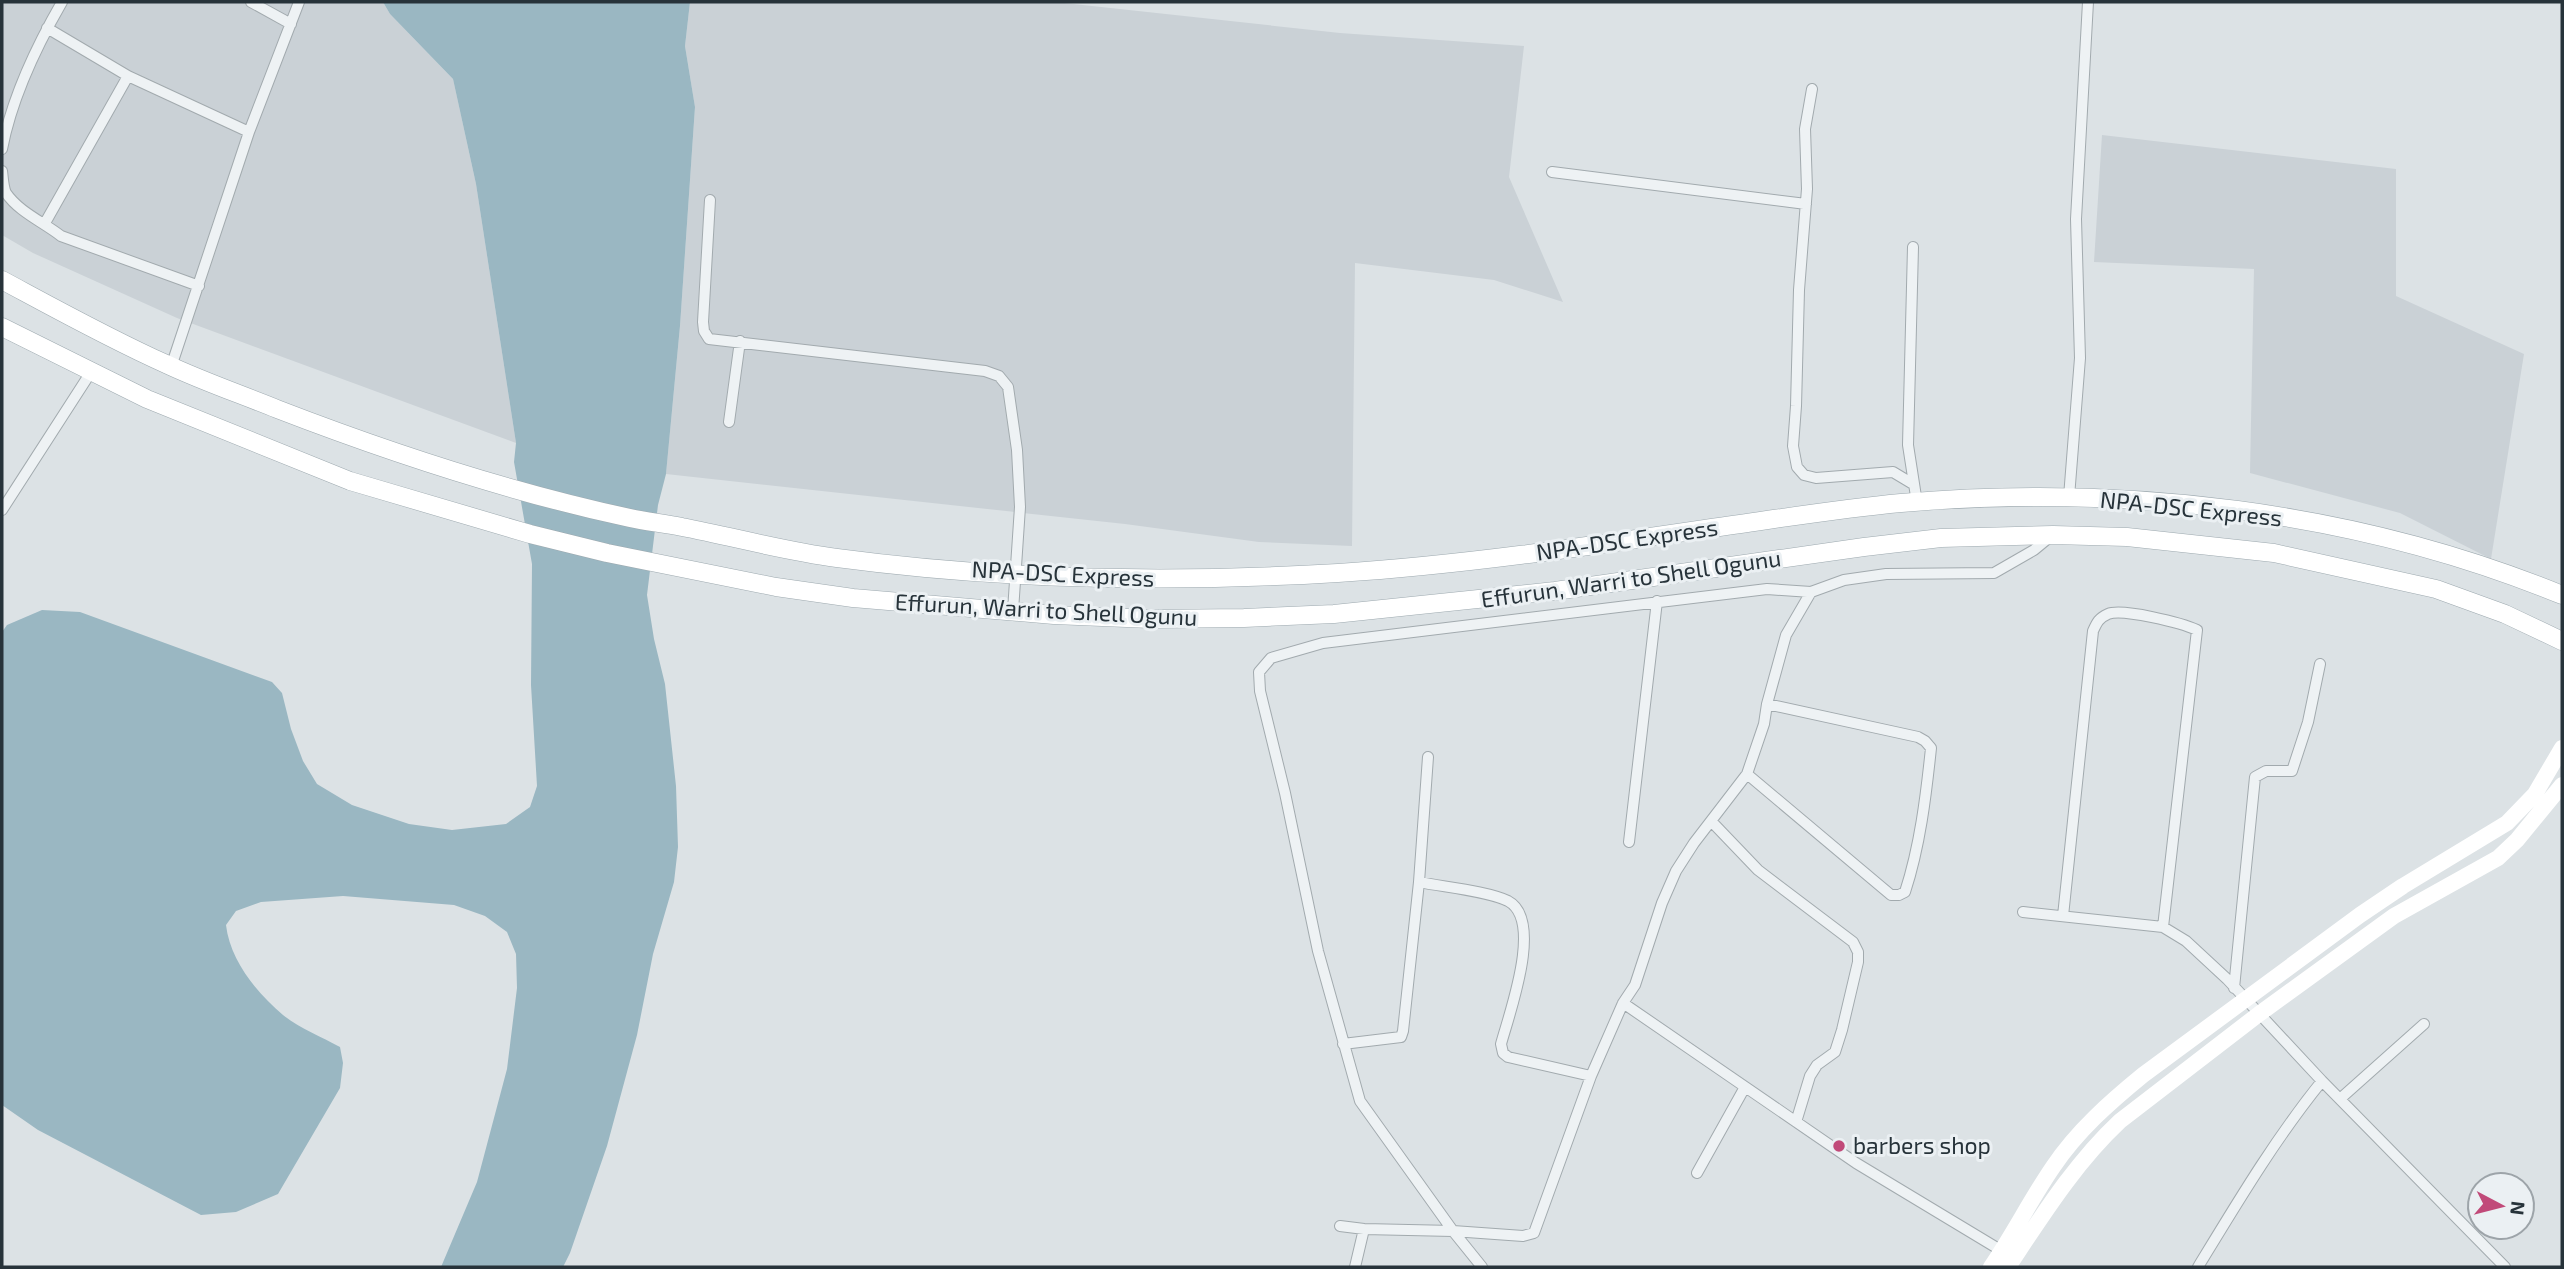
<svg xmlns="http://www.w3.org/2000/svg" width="2564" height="1269" font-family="'Exo 2',sans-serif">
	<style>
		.built { fill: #cad1d6 }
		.water { fill: #9ab7c2 }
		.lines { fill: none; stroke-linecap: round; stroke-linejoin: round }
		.street-casing { stroke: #a2aaae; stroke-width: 12 }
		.primary-casing { stroke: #9da9af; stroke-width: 19 }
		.street { stroke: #eef2f4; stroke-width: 10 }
		.secondary { stroke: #fff; stroke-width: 16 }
		.primary { stroke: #fff; stroke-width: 18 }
		.poi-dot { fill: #c14a79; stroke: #ebf0f3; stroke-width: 2.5 }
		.labels { text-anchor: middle; stroke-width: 6; stroke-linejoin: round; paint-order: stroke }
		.street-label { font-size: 23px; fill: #27333a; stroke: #ebf0f3 }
		.poi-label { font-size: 23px; fill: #27333a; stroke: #ebf0f3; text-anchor: start }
	</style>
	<rect width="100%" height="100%" fill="#dce2e5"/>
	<path class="built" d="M2,2H383L390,14L453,79L476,184L516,443L177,318L33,253L2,235Z
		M690,2H1055L1340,33L1524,46L1509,177L1563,302L1494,280L1355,263L1352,546L1259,542L1125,524L666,474L680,326L695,107L685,46Z
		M2102,135L2396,169V296L2524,354L2491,559L2400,513L2250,473L2254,269L2094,262Z"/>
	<path class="water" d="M383,2H690L685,46L695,107L680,326L666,474L658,505L647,595L654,639L665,684L676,786L678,847L674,882L653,954L637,1035L607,1146L570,1253L563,1267H441L477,1182L507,1069L517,988L516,954L507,932L485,916L454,905L343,896L261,902L236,911L226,925C230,960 256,992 283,1015C299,1028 322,1037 340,1047L343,1063L340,1088L278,1194L236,1212L201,1215L38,1130L2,1105V632L7,625L42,610L80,612L272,682L282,693L291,729L303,761L317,784L352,805L409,824L452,830L506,824L530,807L537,786L531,685L532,564L514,462L516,443L476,184L453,79L390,14Z"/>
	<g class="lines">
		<defs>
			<path id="street" d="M251,2L291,24
				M47,28L128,76L249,132
				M1812,89L1805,129L1807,189L1799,290L1796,406L1793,446L1797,467L1804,475L1816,478L1893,472L1913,484
				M2,149C12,97 36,47 62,2
				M2,171C3,178 3,187 6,193C19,212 43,222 61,236L199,286
				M1552,172L1806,204
				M710,200L703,322L704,331L709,339L985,371L999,376L1008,387L1017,450L1020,507L1013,611
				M45,223L128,76
				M1913,247L1908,445L1917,503
				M171,367L249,132L299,2
				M729,422L740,341
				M2069,497L2080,358L2076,219L2088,2
				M2,510L91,372
				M1747,774L1891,895H1899L1905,892C1920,846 1926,796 1931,748L1925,741L1918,737L1767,704
				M1712,822L1758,870L1853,942L1858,952V962L1842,1030L1835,1052L1817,1065L1810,1076L1796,1122
				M1629,842L1657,601
				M1419,882C1443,887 1487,891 1508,901C1544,920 1509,1014 1501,1044L1503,1053L1508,1057L1591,1076
				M2023,912L2163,927L2186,941L2227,979L2322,1081L2505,1267
				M2063,916L2093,631C2097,622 2099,618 2108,614C2122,608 2182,623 2197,630L2163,927
				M2234,988L2255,777L2266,771H2292L2308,722L2320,664
				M1623,1003L1856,1163L2002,1251
				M1343,1044L1401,1037L1403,1031L1419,882L1428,757
				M2341,1098L2424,1024
				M1697,1173L1745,1087
				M1340,1226L1364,1229L1453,1231L1523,1236L1534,1233L1591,1076L1623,1003L1635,985L1662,903L1676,871L1694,843L1747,774L1764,724L1767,704L1786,635L1811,592L1844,580L1886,574L1994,573L2034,550L2051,536
				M1355,1267L1364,1229
				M1482,1267L1453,1231L1360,1101L1318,951L1285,793L1260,691L1259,672L1271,658L1323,643L1767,589L1811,592
				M2198,1267C2237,1203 2275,1139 2322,1081"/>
			<path id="primary" d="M2,280C56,309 110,339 166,364C202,381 240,394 277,409C391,453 509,492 630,518C647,522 664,523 682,527C734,537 784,551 837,558C1002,580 1171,583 1338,573C1461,565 1583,547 1705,529C1770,520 1836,509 1901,503C2124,484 2355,510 2562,595
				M2,327L147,399L350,481L530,534L607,553L776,587L853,598L1054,615L1151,619L1244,618L1334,614L1555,591L1864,547L1941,538L2053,535L2127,537L2274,553L2436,589L2505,614L2562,641"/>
		</defs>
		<use href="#street" class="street-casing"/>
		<use href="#primary" class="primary-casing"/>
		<use href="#street" class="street"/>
		<path class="secondary" d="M1991,1267C2013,1235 2031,1199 2053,1167C2077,1131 2110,1102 2143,1075L2360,915L2403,886L2507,823L2535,794L2562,748
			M2008,1267C2042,1216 2075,1163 2120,1121L2259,1014L2394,916L2498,858L2517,840L2562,785"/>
		<use href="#primary" class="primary"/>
	</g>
	<circle class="poi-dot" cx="1839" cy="1146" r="7"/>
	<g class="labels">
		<g class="street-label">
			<text transform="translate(2191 509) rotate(6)" y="8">NPA-DSC Express</text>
			<text transform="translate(1627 540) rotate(-8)" y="8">NPA-DSC Express</text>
			<text transform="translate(1063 574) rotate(3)" y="8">NPA-DSC Express</text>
			<text transform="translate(1631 579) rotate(-8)" y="8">Effurun, Warri to Shell Ogunu</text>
			<text transform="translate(1046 610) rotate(3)" y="8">Effurun, Warri to Shell Ogunu</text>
		</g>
		<g class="poi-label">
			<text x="1853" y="1154">barbers shop</text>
		</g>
	</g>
	<rect width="2564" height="1269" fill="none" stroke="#27333a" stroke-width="7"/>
	<g transform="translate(2501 1206) rotate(97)"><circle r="33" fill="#ebf0f3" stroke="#9da4a9" stroke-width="2"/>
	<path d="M0-5L12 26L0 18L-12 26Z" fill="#c14a79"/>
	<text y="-10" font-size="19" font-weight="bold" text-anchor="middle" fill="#27333a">N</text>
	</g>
</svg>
